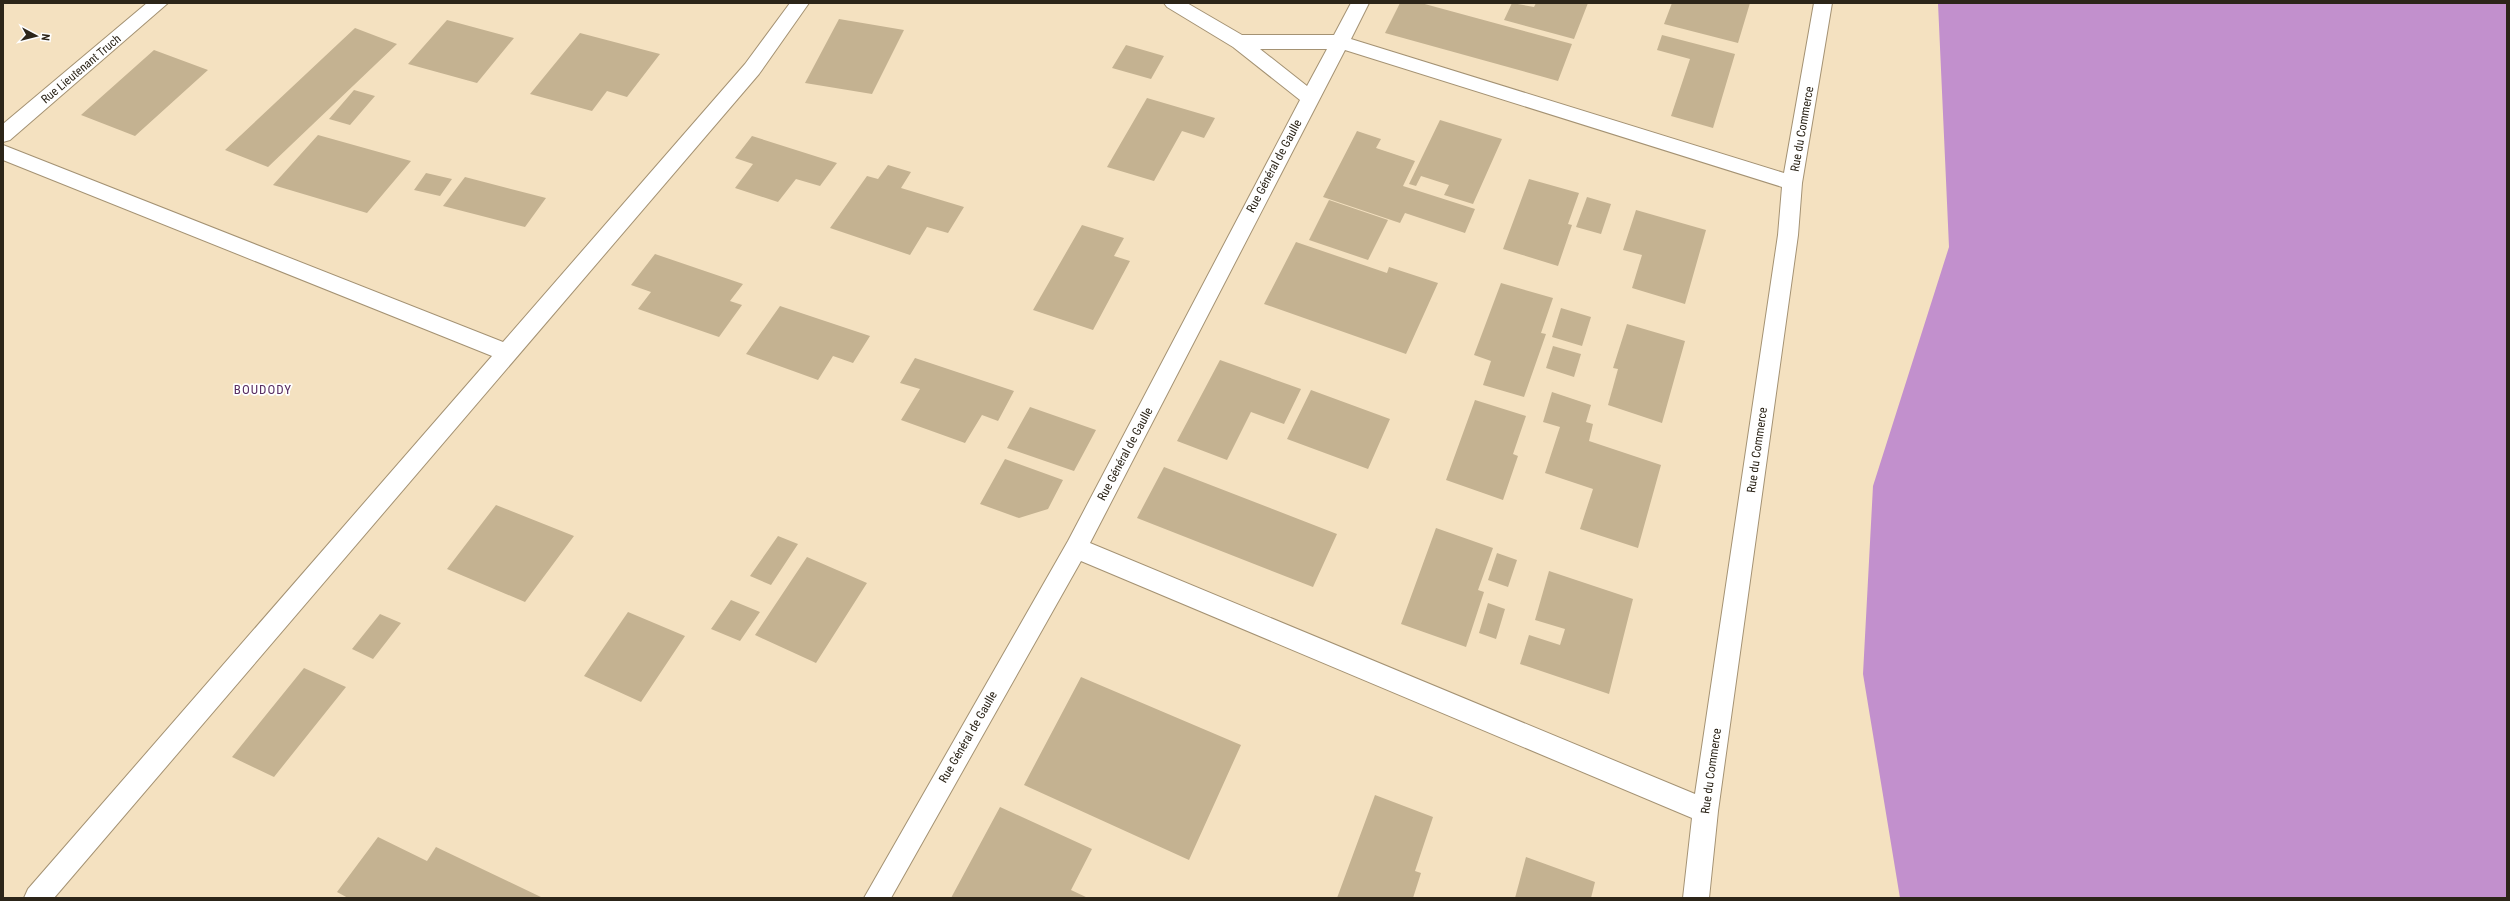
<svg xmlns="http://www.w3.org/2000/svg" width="2510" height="901" font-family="'Roboto Condensed',sans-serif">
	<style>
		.water { fill: #c290cd }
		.building { fill: #c4b291 }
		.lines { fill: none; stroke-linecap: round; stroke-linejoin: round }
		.minor-casing { stroke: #a49273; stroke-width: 2 }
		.minor { fill: #fff; fill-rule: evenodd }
		.labels { text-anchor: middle; stroke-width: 3.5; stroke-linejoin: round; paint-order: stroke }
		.street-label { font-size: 12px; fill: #2c2519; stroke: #fff }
		.neighbourhood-label { font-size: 13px; letter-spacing: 1px; fill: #592e62; stroke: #fff }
	</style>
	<rect width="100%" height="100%" fill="#f4e1c0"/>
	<path class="water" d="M1938,3H2507V898H1900L1863,674L1873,486L1949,247Z"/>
	<path class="building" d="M1400,3H1421L1572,44L1558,81L1385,33Z
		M1512,3L1534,7L1536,3H1588L1574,39L1504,20Z
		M1672,3H1750L1738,43L1664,24Z
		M839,19L904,30L872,94L805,83Z
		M447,20L514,38L477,83L408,64Z
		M355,28L397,44L268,167L225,150Z
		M580,33L660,54L627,97L607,91L592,111L530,94Z
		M1662,35L1735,54L1713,128L1671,116L1690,59L1657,50Z
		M1126,45L1164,56L1151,79L1112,68Z
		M154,50L208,70L135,136L81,115Z
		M354,90L375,96L350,125L329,119Z
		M1147,98L1215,118L1204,138L1182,131L1154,181L1107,167Z
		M1440,120L1502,139L1473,204L1444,195L1449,185L1421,176L1416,186L1409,184Z
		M1357,131L1381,139L1376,148L1415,161L1403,186L1475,209L1465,233L1405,213L1400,223L1323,197Z
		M318,135L411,161L367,213L273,185Z
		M752,136L837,163L820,186L796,179L778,202L735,188L753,164L735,158Z
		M888,165L911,172L901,188L964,207L948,233L927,227L910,255L830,228L867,176L878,179Z
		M426,173L452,179L440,196L414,190Z
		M465,177L546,198L525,227L443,206Z
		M1529,179L1579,193L1568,224L1572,225L1558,266L1503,249Z
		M1587,197L1611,204L1601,234L1576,227Z
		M1329,200L1388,220L1368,260L1309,240Z
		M1636,210L1706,230L1685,304L1632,288L1642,255L1623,250Z
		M1082,225L1124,238L1114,256L1130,261L1093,330L1033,310Z
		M1296,242L1387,273L1389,267L1438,283L1406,354L1264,304Z
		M655,254L743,284L730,301L742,305L719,337L638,309L651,292L631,285Z
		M1501,283L1553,298L1541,333L1546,334L1524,397L1483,385L1491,361L1474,355Z
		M780,306L870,336L853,363L833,356L818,380L746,354Z
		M1561,308L1591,317L1582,346L1552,337Z
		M1627,324L1685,341L1662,423L1608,405L1618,369L1613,368Z
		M1553,346L1581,354L1574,377L1546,368Z
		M915,358L1014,391L998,421L982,415L965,443L901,420L920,389L900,383Z
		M1220,360L1301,389L1284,424L1251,412L1227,460L1177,441Z
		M1311,390L1390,419L1368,469L1287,439Z
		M1552,392L1591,405L1586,422L1593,424L1589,441L1661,465L1638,548L1580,529L1593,489L1545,473L1560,427L1543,422Z
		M1475,400L1526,416L1513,454L1518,456L1503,500L1446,480Z
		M1030,407L1096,430L1074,471L1007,448Z
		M1005,459L1063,480L1048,509L1019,518L980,504Z
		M1164,467L1337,534L1313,587L1137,518Z
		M496,505L574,536L525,602L447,569Z
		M1436,528L1493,548L1478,590L1484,592L1466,647L1401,624Z
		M778,536L798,544L771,585L750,576Z
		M1497,553L1517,560L1508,587L1488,580Z
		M807,557L867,583L816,663L755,635Z
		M1549,571L1633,599L1609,694L1520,664L1529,635L1560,645L1565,629L1535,620Z
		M731,600L760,612L740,641L711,629Z
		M1488,603L1505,609L1496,639L1479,633Z
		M628,612L685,636L641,702L584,676Z
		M380,614L401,623L373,659L352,649Z
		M304,668L346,687L274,777L232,757Z
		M1081,677L1241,745L1189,860L1024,785Z
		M1375,795L1433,817L1415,871L1421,873L1413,898H1337Z
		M1000,807L1092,849L1071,890L1088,898H951Z
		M378,837L427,861L436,847L543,898H348L337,892Z
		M1526,857L1595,882L1591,898H1515Z"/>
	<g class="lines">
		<defs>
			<path id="minor" d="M147,3H168L10,140L3,142V124Z
				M790,3H809L759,74L54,898H24L28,889L492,356L3,160V145L503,342L745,64Z
				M1164,3H1187L1242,35H1334L1351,3H1369L1351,39L1784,173L1814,3H1832L1802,183L1798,235L1718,811L1709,898H1683L1692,818L1081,561L891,898H864L1068,541L1300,100L1233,47L1167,7ZM1260,49H1327L1307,86ZM1345,50L1782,187L1778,235L1695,794L1090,543Z"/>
		</defs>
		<use href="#minor" class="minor-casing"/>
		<use href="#minor" class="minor"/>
	</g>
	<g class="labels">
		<g class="street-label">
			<text transform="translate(81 69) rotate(-40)" y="4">Rue Lieutenant Truch</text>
			<text transform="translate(1802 129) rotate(-80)" y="4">Rue du Commerce</text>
			<text transform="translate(1274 166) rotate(-62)" y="4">Rue Général de Gaulle</text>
			<text transform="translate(1757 450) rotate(-82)" y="4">Rue du Commerce</text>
			<text transform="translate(1125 454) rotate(-62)" y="4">Rue Général de Gaulle</text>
			<text transform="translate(968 737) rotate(-60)" y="4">Rue Général de Gaulle</text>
			<text transform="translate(1711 771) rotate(-82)" y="4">Rue du Commerce</text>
		</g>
		<g class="neighbourhood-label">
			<text x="263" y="394">BOUDODY</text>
		</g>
	</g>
	<rect width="2510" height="901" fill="none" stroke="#2c2519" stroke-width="8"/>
	<g transform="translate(36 36) rotate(97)" stroke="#ffffff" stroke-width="3" paint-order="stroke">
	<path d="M0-3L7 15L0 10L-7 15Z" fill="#2c2519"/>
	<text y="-6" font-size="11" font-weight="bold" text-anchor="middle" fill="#2c2519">N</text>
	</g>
</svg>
